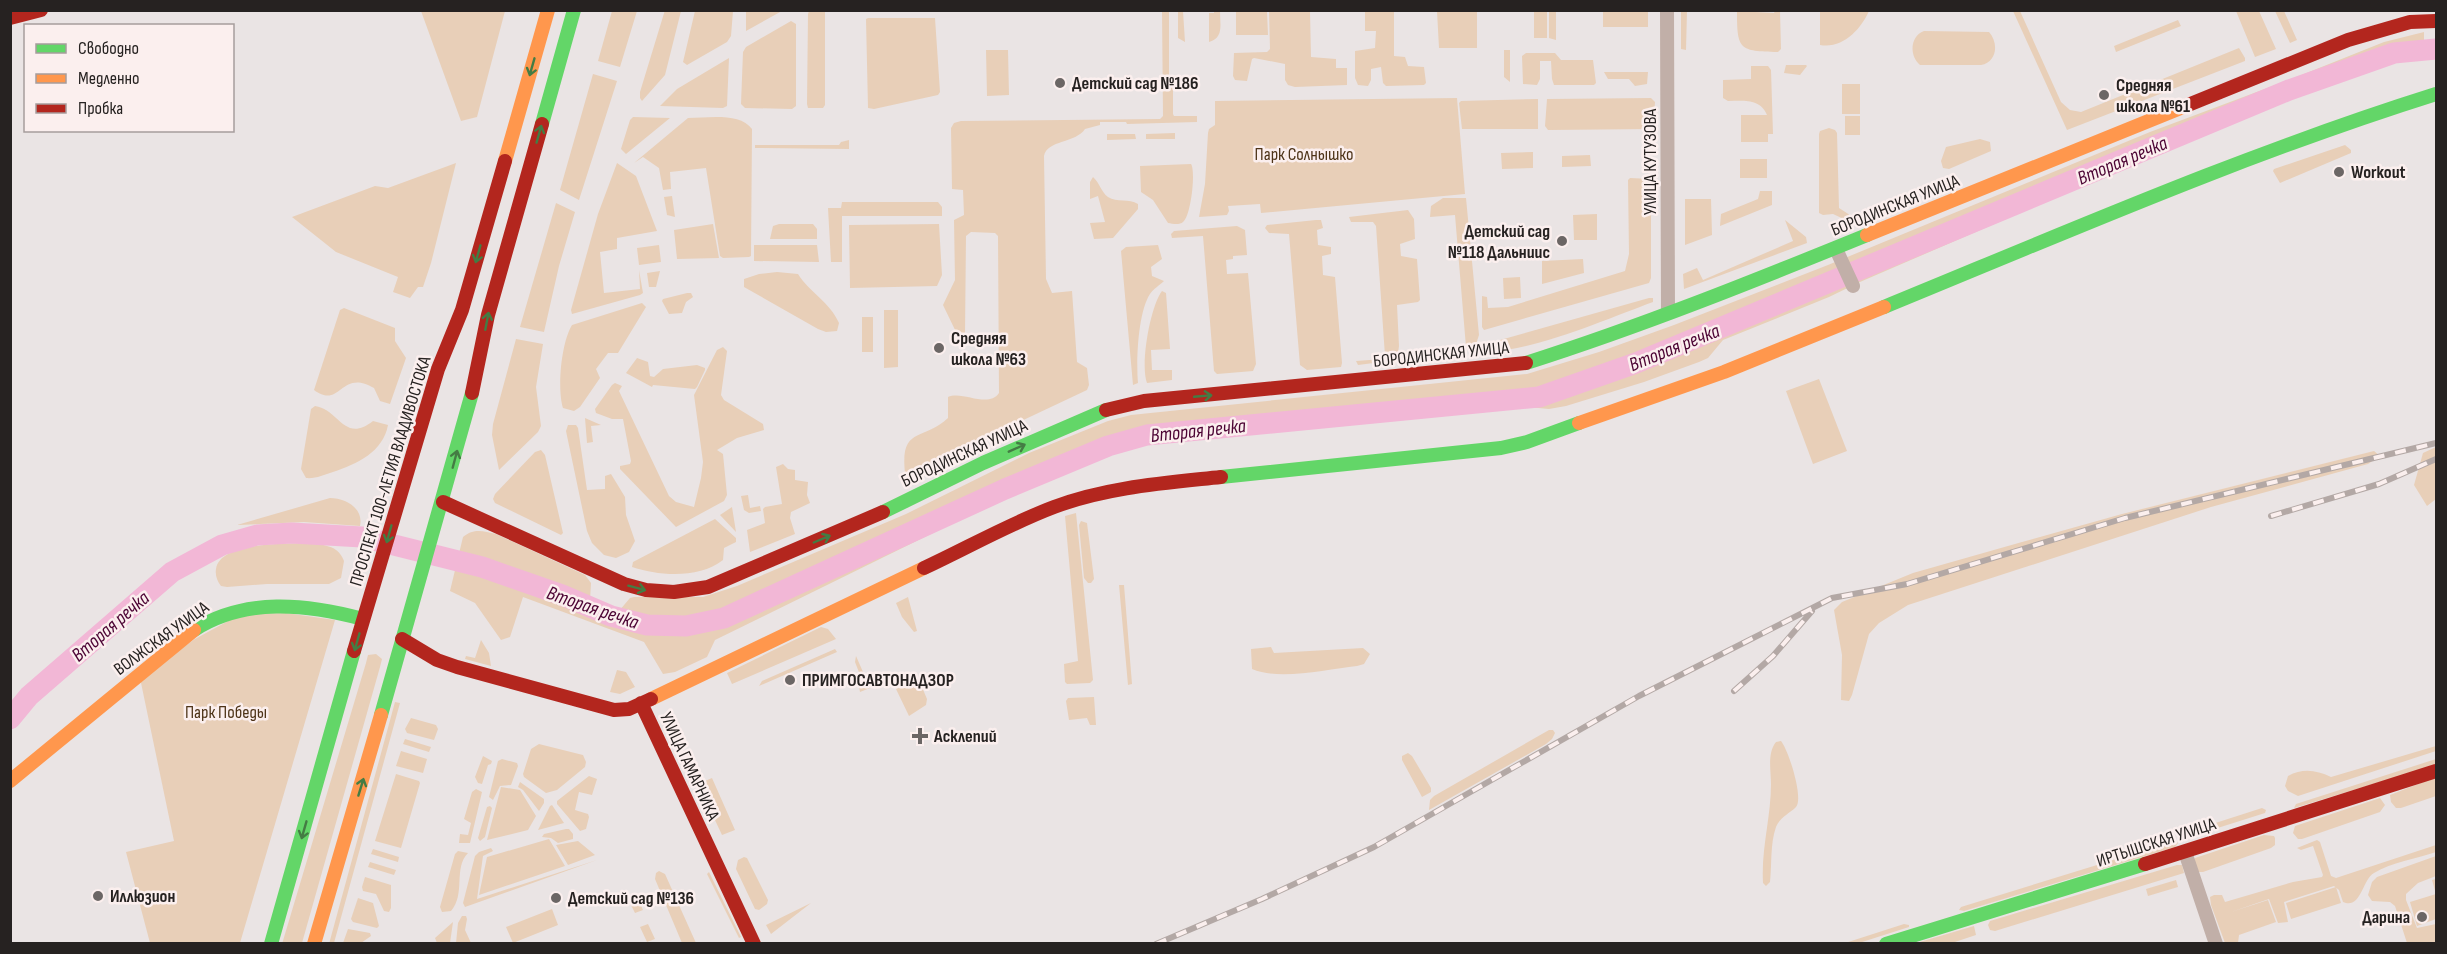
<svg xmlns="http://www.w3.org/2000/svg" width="2447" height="954" font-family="'Sofia Sans Condensed',sans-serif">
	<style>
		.green { fill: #e8cfb8 }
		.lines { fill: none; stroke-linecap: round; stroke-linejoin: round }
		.river { stroke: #f2b7d6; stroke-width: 21 }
		.street { stroke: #c1afa8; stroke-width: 14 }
		.fast { stroke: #63d668; stroke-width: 14 }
		.slow { stroke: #ff974d; stroke-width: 14 }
		.jam { stroke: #b3261e; stroke-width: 14 }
		.rail-casing { stroke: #b3a8a5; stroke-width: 6 }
		.rail { stroke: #fbefee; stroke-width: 4; stroke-dasharray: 11; stroke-linecap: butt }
		.oneway { stroke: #447c44 }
		.poi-dot { fill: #6b6665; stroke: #fbefee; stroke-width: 2 }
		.labels { text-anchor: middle; stroke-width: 5; stroke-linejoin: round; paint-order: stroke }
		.poi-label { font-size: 18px; font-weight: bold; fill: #262221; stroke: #fbefee; text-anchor: start }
		.park-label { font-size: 18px; fill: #4e3418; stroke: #fbefee }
		.street-label { font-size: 18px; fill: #262221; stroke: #fbefee }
		.water-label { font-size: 20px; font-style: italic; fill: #4c0434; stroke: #fbefee }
	</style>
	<rect width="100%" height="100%" fill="#eae4e4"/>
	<path class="green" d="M665,10L681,11L665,75L642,101L640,98V92Z
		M421,11H505L477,117L461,121Z
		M612,11H637L620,67L598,61Z
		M695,11H733L731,36L727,42L687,65L683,62Z
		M746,11V10L782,11L746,31Z
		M809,11H825V105L823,108H808L807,104L808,14Z
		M1162,11H1169V80L1173,90V114L1174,116H1197V122L1127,124L1126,122H1100V125L1085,129C1076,143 1047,140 1044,156L1046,279L1052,293L1072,291L1077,362L1087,368L1089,385L1087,390L917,470L905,473C900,426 922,442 948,418V397C962,390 988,409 999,393L998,236L995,233L971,232L966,236L965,334L963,337L957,334L943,305L955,280L954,220L964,215L963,190L952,189L951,128L954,123L961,121L1160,119L1163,116Z
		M1178,11H1183L1185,42L1178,38Z
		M1214,11H1220C1220,24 1224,38 1209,42V13H1214Z
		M1236,11H1267L1268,35H1236Z
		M1269,11H1310L1311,57L1336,59V68H1347V85L1295,87L1288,85L1285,80V64L1254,58L1252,59L1247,81L1235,80L1233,76L1234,53L1267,52L1270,49Z
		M1365,11H1394V56L1405,57L1408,66L1424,67L1426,83L1424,85L1386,86L1383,83L1381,67L1371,69V80L1368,86L1358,85L1355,78V51L1375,48L1376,31H1365Z
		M1437,11H1477V48H1439Z
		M1534,11H1547V38H1534Z
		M1549,11H1556V40L1549,38Z
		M1603,11H1648V27H1603Z
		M1681,11H1687L1686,50L1681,49Z
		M1737,11L1774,13L1775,11H1780L1781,49L1778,52C1739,51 1737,50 1737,11Z
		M1820,11V10L1869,11C1861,29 1843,49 1820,45Z
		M2013,11H2020L2061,102L2070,110L2081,112L2239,48L2245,58V61L2067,130Z
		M2236,11H2259L2276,49L2255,57Z
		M2275,11H2284L2297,40L2290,43Z
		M868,18H935L940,92L938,95L874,109L868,108L866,19Z
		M2178,20L2181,26L2116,52L2114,46Z
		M791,21L796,24V106L792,109L745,108L741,104L743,52L746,47Z
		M1924,31L1989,32C1999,43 1997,62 1981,65H1920C1909,56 1910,36 1924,31Z
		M2424,32V40H2436V59L2399,61L2320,86L2295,94L2235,123L2225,125L2166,152L2156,154L1860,282L1829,297L1723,340L1708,358L1699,362L1644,382L1566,406L1549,409L1528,407L1156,443L1121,450L1083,463L1006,497L715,640L707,657L675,672L663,674L644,642L523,597L510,637L501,640L475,603L450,591L463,537C474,528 483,531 496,534L585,575L591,583L590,600L616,611H619L630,598L634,597H703L737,586L906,514L1029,453L1108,421L1131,415L1527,374L1599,352L1674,325L1828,265L2150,132L2299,76L2384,42Z
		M986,50H1008L1009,95L987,96Z
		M1504,50H1510V82L1504,77Z
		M1526,53H1555L1561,60H1593L1596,83L1594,85H1554L1552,79L1551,61H1540V79L1537,85L1523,84L1522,56Z
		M729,58L727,106L723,108L660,106L677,89Z
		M1786,65H1806L1807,66L1800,75L1784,73Z
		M1751,66H1768L1771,70L1773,134H1768V142H1741V115H1767C1760,98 1743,101 1728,101L1723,98V80L1751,79Z
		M1604,72H1648L1647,84L1635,86L1629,79H1608Z
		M593,74L617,81L579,200L560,190Z
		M1842,84H1860V114H1842Z
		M1457,98L1465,194L1261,213L1260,204L1228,206L1229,211L1227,215L1199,217L1205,184L1208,133L1209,129L1215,125V101Z
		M1651,98L1655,102L1653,129L1548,130L1545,126L1547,99Z
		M1538,99V129H1462L1459,103L1461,101Z
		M1845,116H1860V135H1845Z
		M633,117L670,118L626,154L621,149L630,120Z
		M688,118C707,118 740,112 752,129L751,256L749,257L723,258L720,256L706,168L670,172L671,189L663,190L659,168L643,157L634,163Z
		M1829,128L1835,130L1837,133L1839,208L1853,217L1846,220L1833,214L1823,215L1819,213V134L1820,131Z
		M1175,133V139H1146V134Z
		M1107,134H1135L1136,139L1107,140Z
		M1980,139L1990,142L1991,151L1949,169L1943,168L1941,161L1946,147Z
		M849,140V149L755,148V145H839L841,142Z
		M2345,145L2351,150V153L2280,183L2273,171L2274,169Z
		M1533,152V168L1502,169L1501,153Z
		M1590,155L1591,166L1562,167V156Z
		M1740,159H1767V178H1740Z
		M456,163L431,263L423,287H418L410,298L393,292L398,277L336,252L292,217L375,186L388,188Z
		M617,163L636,176L657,231L617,238V249L600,252L604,293L640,289L639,270L643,293L640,295L572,314L571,310L598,214Z
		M1191,164C1196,171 1191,216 1183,222C1180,225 1173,224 1168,223L1153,200L1141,192L1140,166Z
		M1093,177C1100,183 1101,192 1108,197C1117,203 1129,198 1138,204V209L1113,238L1094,239L1090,223L1105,222L1098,196L1090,199V182Z
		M1630,178L1651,179V278L1649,283L1484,330L1482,327V296L1487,297L1488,308L1508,307L1625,271L1629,254L1628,180Z
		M1760,191H1772V205L1720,226L1721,214L1758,199Z
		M672,196L675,217L667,215L664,197Z
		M1443,198H1466L1479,335L1476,344L1468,349L1466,347L1455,215L1430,217L1431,206Z
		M1685,199H1711L1712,235L1685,245Z
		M842,202H938L942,207V216H842V262H831L828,208H841Z
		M556,203L575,212L559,266L544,332L520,327Z
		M1408,210L1414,219L1415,239L1400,244L1401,256L1417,259L1420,300L1418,302L1397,305L1399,346L1397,360L1358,365L1356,361L1383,359L1385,356L1376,226L1373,222H1351L1349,217Z
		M1597,214V240H1574L1573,215Z
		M1316,220H1321L1323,228L1317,230L1318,245L1331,247V254L1322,256L1323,275L1335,277L1342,363L1341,367L1307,370L1300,365L1289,234L1269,233L1265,228L1267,225Z
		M1785,220L1806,237L1807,243L1684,289L1683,274L1697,268L1703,280L1793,241Z
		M713,224L719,258L677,259L674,230Z
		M779,224H813L817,229V239H770L773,226Z
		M939,224L942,275L937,286L850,288L849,225Z
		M1237,226L1245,230L1247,255L1233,256V259L1226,260L1227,274L1248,273L1256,364L1253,371L1217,374L1214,371L1203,236L1172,238L1171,234L1174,231Z
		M659,245L661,262L639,265L637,248Z
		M754,245H817L819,262L754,261Z
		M1158,245L1162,259L1151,267L1152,276L1164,281C1160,285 1153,289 1150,294C1138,312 1136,361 1138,383L1133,385L1121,251L1126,247Z
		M1583,259L1584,273L1542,284V261Z
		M660,271L656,287H649L647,273Z
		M777,272L798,274C810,293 830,302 839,323L837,331L826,332L818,329L744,287V279L759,274Z
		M1520,277L1521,298L1504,299L1503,278Z
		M1162,291L1166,293L1170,349L1151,350L1152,370H1172V380L1147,383C1140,365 1150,307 1162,291Z
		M687,293H691L693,297L686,302L682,313L669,314L662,301L663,299Z
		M1649,298H1653V302C1609,318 1528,354 1483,351L1486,344Z
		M642,303L646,307L618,353H608L596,369L600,378L580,407L574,411L563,408C557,389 561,343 572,325Z
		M344,308L395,328V341L406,358L390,404L380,401L374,388C340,368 341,410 314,390L340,310Z
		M884,310H898V367L884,368Z
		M862,317H873V352H862Z
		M516,339L543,344L536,387L541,426L538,432L499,470L492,435L493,424Z
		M723,347L727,351L721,395L724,400L763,424L764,430L737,438L717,450L723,454L727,495L724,501L676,527L620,469V466L630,464L631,461L623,419H612L596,413L595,409L612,385L615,383L622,386L619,391L669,496L676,502L694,507L701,478L703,462L694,395L717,350Z
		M637,358L648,362L650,376L654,377L663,369L697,365L705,368V370L697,387L695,389L653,385L652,387L626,373Z
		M1819,379L1847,451L1813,464L1786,391Z
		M315,406C339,409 344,444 373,421L388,425C383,452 357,464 333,472C324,475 315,479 306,478L301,469L311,409Z
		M585,418L601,425L591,426L593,442L587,443Z
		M568,425H576L578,428L587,490L605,489V476L611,474L625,497L626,515L635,541L629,552L616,558L604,555L592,543L587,531L566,431Z
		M2436,447V499L2427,506L2414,485L2423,453Z
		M541,450L545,455L563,533L561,535L495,503L493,499L495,494L535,452Z
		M2374,451L2380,456L2368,464L2211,507L1908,605L1879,623L1869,634L1852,695L1849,701L1841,700L1842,655L1834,610L1842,602L1913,573L2022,542L2122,514Z
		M783,464L788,469L795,470V480L808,482L807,495L810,503L791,512L790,518L795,534L750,552L747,530L765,523L763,509L765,507L782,504L776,467Z
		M748,495L750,508L760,506L761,511L749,513L744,510L741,496Z
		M330,498C345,498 364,508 360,526L304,522L237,525Z
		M732,507L736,532L720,515Z
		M1076,513L1093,680L1090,683L1067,684L1065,682L1064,664L1078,661L1065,516Z
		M715,519L736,538V542L724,548L723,560C699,579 659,576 632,567L633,562Z
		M1081,521L1087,523L1094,579L1091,583H1088L1084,578L1079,525Z
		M306,543C322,545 338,544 344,561L341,578L329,584H267L227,587L221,586C217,581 215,575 216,569C220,542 285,544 306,543Z
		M1119,585H1124L1132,684L1128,685Z
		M908,597L917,631L914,632L902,617L896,603Z
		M286,613L335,620L240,943H150L126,852L174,841L140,678L195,639L241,614Z
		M821,627L828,629L836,639L732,684L727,673Z
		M481,640L489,653L491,666L465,659L466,656L475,658Z
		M1271,647L1274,653L1363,648L1370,654L1364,664L1357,666C1327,669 1280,681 1252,669L1251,649Z
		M835,649L837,652L759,686L762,681Z
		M376,654L382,659L380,667L302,943L282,944L366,663L368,655Z
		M856,656L870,688L860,692L859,687L862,680L855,662Z
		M617,670L626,672L635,687L620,694L610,692Z
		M919,680L927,699L926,705L909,716L896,689Z
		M1094,697L1096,725H1090L1087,718L1069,720L1066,701L1068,698Z
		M395,702L400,703L334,943L329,944Z
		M411,718L436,725L438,729L434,740L407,733L405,729Z
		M1549,730H1553L1555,733L1552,739L1546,744L1429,810L1430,800L1434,796Z
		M405,739L431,747L429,752L403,744Z
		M1781,741C1788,749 1804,798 1796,807C1789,814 1780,817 1776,827C1770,844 1772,864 1770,882L1766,886L1763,883C1761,849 1771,817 1771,784C1771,771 1767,753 1776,742Z
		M539,744L583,755L586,762L585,767L557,790L546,793L524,777L523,774L531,749Z
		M2436,746V751L2298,796L2288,791L2285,786L2288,776C2303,768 2316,770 2331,777Z
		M401,751L427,759L423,773L396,766Z
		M1408,753L1412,756L1431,788V792L1422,797L1402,760V756Z
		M483,756L492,761L491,764L488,765L482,784L478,783L475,777Z
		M502,759L517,763L518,766L511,785L500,786L493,800L489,797L498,761Z
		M2436,759V765L2294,808L2296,804Z
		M396,774L419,781L420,783L401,848L375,841Z
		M589,776L597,779L592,795L579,792L575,810L588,814L589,817L586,829L580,831L557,804V801Z
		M2436,777V796L2401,808H2396L2391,802L2390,795Z
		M712,778L735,830L722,835L698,784Z
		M520,782L544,799V803L539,811L523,790L518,787Z
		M501,787L520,790L536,816L528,830L487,840Z
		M476,789L482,792L470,843H459L460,834L468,835L471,823L464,819L472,792Z
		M2380,798L2385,805L2380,812L2302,839H2298L2293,833L2295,826Z
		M552,805L564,823L538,830L550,806Z
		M490,806L492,808L485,837L480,841L478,838L487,807Z
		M2262,808L2266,810L2265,813L2205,832L2201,830L2203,827Z
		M566,829H569L573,834V839L558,843L551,838L542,837L544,834Z
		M2264,835L2274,836L2275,838V845L2271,848L2203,872H2198L2193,862L2195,858Z
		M549,839L565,866L479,895L487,857Z
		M2317,840L2320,842L2331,876L2336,878L2436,845V852C2418,858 2390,863 2374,873C2362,880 2361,910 2343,902L2339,890L2334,886L2284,902L2288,922L2278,923L2269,899L2231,912L2268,900L2276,922L2239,935L2238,943H2225L2211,905L2210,897L2214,895H2222L2225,902L2293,882L2322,877L2323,875L2313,846L2301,850L2297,848Z
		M578,841L595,855L568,865L556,845Z
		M2175,841L2178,843L2175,847L1964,911L1959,910L1961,907Z
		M491,848L493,851L483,856L477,899L597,860L465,907L463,903L475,856L479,852Z
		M373,849L399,857L398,862L371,854Z
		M458,851L468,853C453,868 466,894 451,911L442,912L440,907L455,854Z
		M2436,856V876L2418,883L2406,894V900L2417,928L2436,924V943H2407L2395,906L2390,902L2372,901L2368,895L2372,882L2377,877Z
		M744,857L747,858L768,900L767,904L759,910L755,909L736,869L738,860Z
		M370,862L396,870L394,875L368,867Z
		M2177,865H2182L2184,873L1995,931L1990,930L1988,925L1990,921Z
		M659,871L665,874L696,943H682L655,879L656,873Z
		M709,872L741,937L739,938L707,874Z
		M365,877L391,885V908L389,912L384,911L376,894L363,891L362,887Z
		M2436,879V919L2417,926L2410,902L2436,894L2432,880Z
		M2176,880L2178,887L2148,896L2146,889Z
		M2336,887L2341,903L2291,919L2286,903Z
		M636,895L643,910L635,913L628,899Z
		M358,898L373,903L379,926L377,928L353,922L351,919Z
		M811,903L771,934L766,925Z
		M552,909L558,925L513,943L506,927Z
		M462,916H466L467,919L465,930L471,943H456L458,923Z
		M453,922L450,943H437L435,938Z
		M648,924L655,939L647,942L640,927Z
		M1904,924L1909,925V927L1859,943L1842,944Z
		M1974,926L1976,935L1952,943L1913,944Z
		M348,929L370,933L371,936L361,943H343Z"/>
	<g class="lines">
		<path class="river" d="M10,719L29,696L172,572L222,545L257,535L292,533L362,537L482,567L562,595L611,616L647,625L686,626L724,618L1005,489L1108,446L1147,435L1539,397L1636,363L2289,90L2394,53L2436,49"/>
		<path class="street" d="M1667,10L1668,313
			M1836,249L1853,286
			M2185,852L2216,944"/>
		<path class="fast" d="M542,124L574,10
			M1884,307C2067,232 2248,153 2436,94
			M1526,363C1642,326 1754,281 1867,235
			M1221,477L1501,448L1527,442L1579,423
			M883,512L983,463L1106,410
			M194,630C245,597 307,604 363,619
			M381,715L472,393
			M271,944L354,651
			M1886,944L2145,864"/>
		<path class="slow" d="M505,161L548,10
			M1867,235L2188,105
			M1579,423L1724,372L1884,307
			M651,699L924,568
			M10,781L194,630
			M314,944L381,715"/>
		<path class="jam" d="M10,18L41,10
			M2188,105L2348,40L2410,22L2436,21
			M472,393L488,315L542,124
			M1106,410L1144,401L1526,363
			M443,502L624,584L646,590L674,592L708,587L883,512
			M924,568C967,548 1009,524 1054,507C1107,487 1165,483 1221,477
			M402,639L437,660L457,667L614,710L629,709L651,699
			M354,651L438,369L462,310L505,161
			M641,703L754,944
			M2145,864L2436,771"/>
		<defs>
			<path id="rail" d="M2271,516L2379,484L2436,459
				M1734,691L1773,656L1812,611
				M1156,944L1262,899L1374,847L1639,696L1832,598L1907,584L2125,518L2436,443"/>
		</defs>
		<use href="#rail" class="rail-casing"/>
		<use href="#rail" class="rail"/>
	</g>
	<defs><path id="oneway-shaft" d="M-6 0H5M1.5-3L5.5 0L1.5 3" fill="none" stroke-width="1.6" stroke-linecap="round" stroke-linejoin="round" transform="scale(1.5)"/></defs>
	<g class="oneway">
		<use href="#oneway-shaft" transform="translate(532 67) rotate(106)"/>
		<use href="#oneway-shaft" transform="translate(539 134) rotate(-74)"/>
		<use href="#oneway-shaft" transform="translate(478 254) rotate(106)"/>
		<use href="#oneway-shaft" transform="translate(487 321) rotate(-79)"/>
		<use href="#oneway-shaft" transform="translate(1203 396) rotate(-5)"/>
		<use href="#oneway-shaft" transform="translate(1017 448) rotate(-24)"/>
		<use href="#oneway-shaft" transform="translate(455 459) rotate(-75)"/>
		<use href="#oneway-shaft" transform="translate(389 534) rotate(106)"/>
		<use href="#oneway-shaft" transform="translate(822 539) rotate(-23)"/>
		<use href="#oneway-shaft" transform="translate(637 588) rotate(15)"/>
		<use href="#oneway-shaft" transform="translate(357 642) rotate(106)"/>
		<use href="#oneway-shaft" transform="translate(361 787) rotate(-73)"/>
		<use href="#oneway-shaft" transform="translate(304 830) rotate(106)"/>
	</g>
	<g class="poi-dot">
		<circle cx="1060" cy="83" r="6"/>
		<circle cx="2104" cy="95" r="6"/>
		<circle cx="2339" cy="172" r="6"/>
		<circle cx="1562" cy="241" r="6"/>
		<circle cx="939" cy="348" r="6"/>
		<circle cx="790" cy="680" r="6"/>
		<path d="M917 727h6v6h6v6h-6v6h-6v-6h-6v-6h6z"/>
		<circle cx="98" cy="896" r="6"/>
		<circle cx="556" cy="898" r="6"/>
		<circle cx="2422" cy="917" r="6"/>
	</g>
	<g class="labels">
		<g class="poi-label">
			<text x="1072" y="89">Детский сад №186</text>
			<text x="2116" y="91">Средняя<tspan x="2116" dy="21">школа №61</tspan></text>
			<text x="2351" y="178">Workout</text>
			<text x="1550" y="237" text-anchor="end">Детский сад<tspan x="1550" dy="21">№118 Дальниис</tspan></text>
			<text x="951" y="344">Средняя<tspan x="951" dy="21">школа №63</tspan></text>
			<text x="802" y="686">ПРИМГОСАВТОНАДЗОР</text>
			<text x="934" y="742">Асклепий</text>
			<text x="110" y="902">Иллюзион</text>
			<text x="568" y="904">Детский сад №136</text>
			<text x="2410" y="923" text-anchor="end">Дарина</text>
		</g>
		<g class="park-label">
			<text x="1304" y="160">Парк Солнышко</text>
			<text x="226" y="718">Парк Победы</text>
		</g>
		<g class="street-label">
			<text transform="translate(1650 162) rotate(-90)" y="6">УЛИЦА КУТУЗОВА</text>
			<text transform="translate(1895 205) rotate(-22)" y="6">БОРОДИНСКАЯ УЛИЦА</text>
			<text transform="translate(1441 354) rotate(-6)" y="6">БОРОДИНСКАЯ УЛИЦА</text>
			<text transform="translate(964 453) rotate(-25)" y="6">БОРОДИНСКАЯ УЛИЦА</text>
			<text transform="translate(390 471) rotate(-73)" y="6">ПРОСПЕКТ 100-ЛЕТИЯ ВЛАДИВОСТОКА</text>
			<text transform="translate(161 638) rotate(-36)" y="6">ВОЛЖСКАЯ УЛИЦА</text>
			<text transform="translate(690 766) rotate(65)" y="6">УЛИЦА ГАМАРНИКА</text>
			<text transform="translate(2156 842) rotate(-18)" y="6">ИРТЫШСКАЯ УЛИЦА</text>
		</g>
		<g class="water-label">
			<text transform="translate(2122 160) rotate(-23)" y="7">Вторая речка</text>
			<text transform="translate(1674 347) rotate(-22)" y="7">Вторая речка</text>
			<text transform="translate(1198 430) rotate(-6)" y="7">Вторая речка</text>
			<text transform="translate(593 607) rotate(19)" y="7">Вторая речка</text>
			<text transform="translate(110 626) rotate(-41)" y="7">Вторая речка</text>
		</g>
	</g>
	<rect width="2447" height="954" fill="none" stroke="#262221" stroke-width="24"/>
	<rect x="24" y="24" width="210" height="108" fill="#fbefee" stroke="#a69d9c" stroke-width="1.5"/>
	<rect x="36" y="44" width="30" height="9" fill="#63d668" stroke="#a69d9c" stroke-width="1.5"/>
	<text x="78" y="54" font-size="18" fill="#262221">Свободно</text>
	<rect x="36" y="74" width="30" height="9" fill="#ff974d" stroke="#a69d9c" stroke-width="1.5"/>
	<text x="78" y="84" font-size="18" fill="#262221">Медленно</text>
	<rect x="36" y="104" width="30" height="9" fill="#b3261e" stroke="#a69d9c" stroke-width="1.5"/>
	<text x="78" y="114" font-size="18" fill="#262221">Пробка</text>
</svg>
